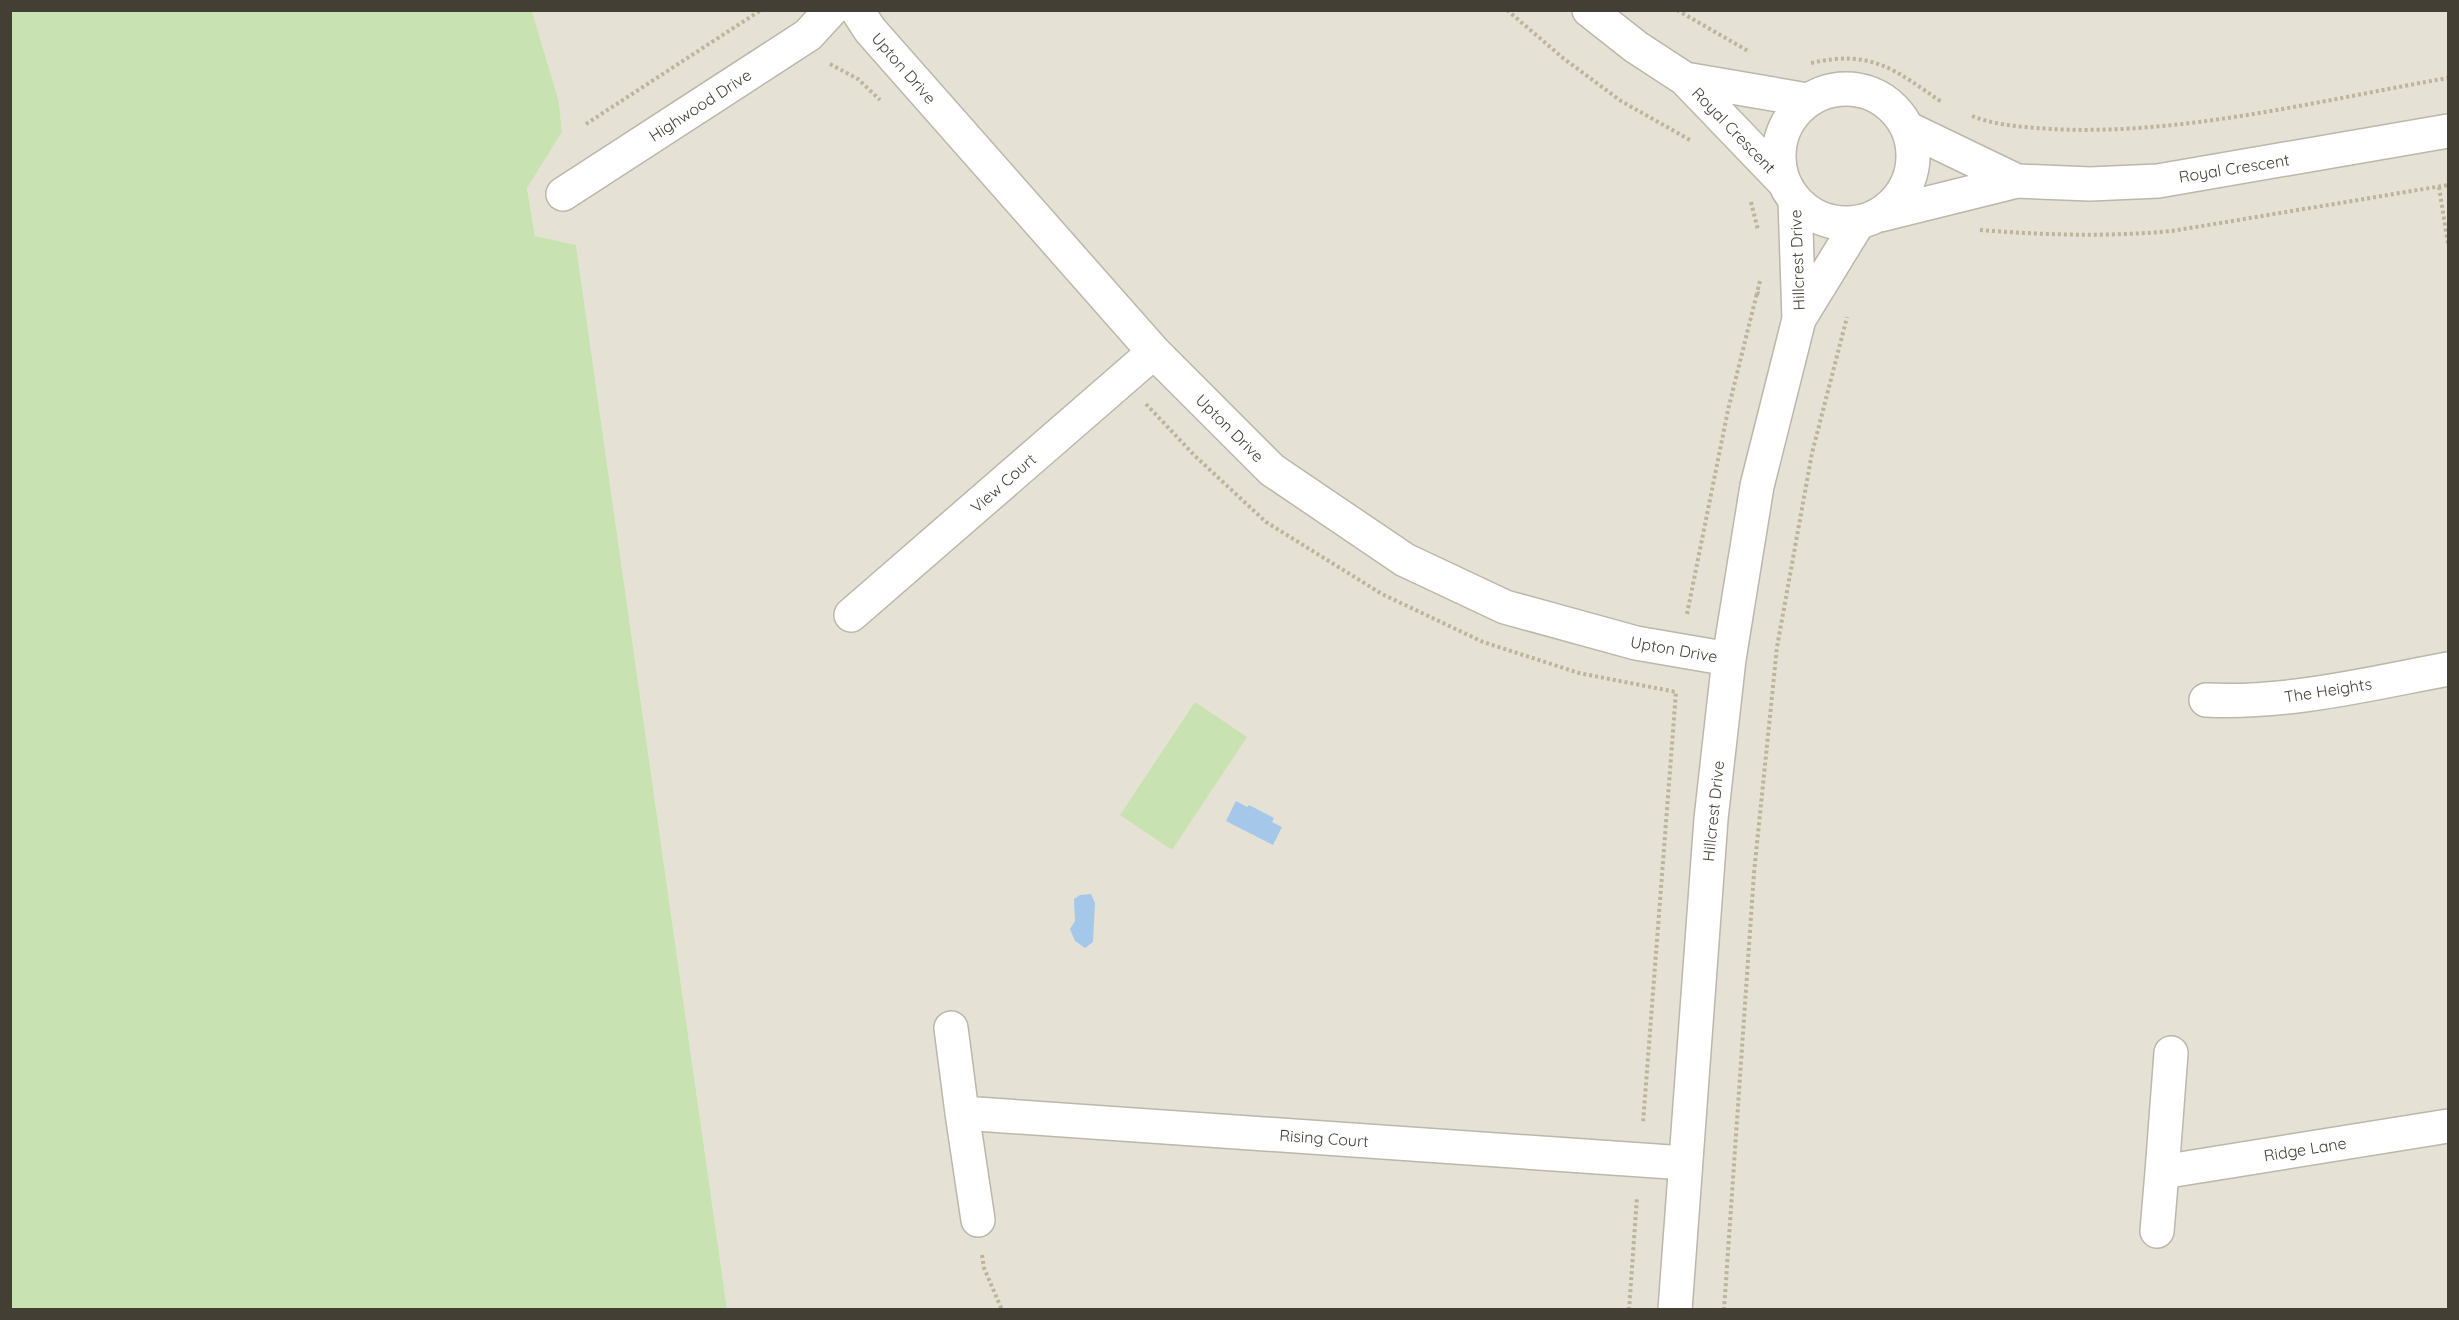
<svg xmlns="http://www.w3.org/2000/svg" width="2459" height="1320" font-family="Quicksand,sans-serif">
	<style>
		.residential { fill: #e5e1d4 }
		.green { fill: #c8e3b1 }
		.water { fill: #a5c8ea }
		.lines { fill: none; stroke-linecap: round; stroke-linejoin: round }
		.minor-casing { stroke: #bcb7a9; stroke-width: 36 }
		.path { stroke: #bdb49b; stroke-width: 4; stroke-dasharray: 3 3; stroke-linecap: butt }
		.minor { stroke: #fff; stroke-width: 33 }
		.labels { text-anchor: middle; stroke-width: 4.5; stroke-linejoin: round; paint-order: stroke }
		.street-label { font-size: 16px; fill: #433f35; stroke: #fff }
	</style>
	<rect width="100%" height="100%" fill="#f1efe5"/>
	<path class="residential" d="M532,11H2448V1309H727L576,245L535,236L527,187L562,132L559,102Z"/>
	<path class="green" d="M10,11H532L559,102L562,132L527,188L535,236L576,245L727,1309H11Z
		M1195,702L1247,737L1172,850L1120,815Z"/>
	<path class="water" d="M1236,801L1247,807L1249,805L1274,818L1272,822L1282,827L1273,845L1226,821Z
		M1091,894L1095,903L1093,942L1085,948L1075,941L1070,929L1075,921L1074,899L1080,895Z"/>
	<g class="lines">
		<defs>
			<path id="minor" d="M857,10L870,30L1154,352L1272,470L1405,560L1505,607L1636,643L1729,659
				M1589,10L1636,47L1685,79L1782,180
				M1685,79L1807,100
				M1779 156a67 67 0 1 1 134 0a67 67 0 1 1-134 0Z
				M1907,128L2017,181
				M563,194L808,35L831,10
				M1880,215L2017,181L2090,184L2158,181L2448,131
				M1799,319L1858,223
				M851,615L1154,352
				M2206,700C2288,704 2368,684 2448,669
				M951,1028L962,1113
				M2162,1172L2171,1053
				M978,1220L962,1113L1685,1163
				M2157,1231L2162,1172L2448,1126
				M1675,1310L1711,819L1729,659L1757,486L1799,319L1795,200"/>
		</defs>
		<use href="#minor" class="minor-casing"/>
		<path class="path" d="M1507,10L1563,58L1621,101L1690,140
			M1677,10L1750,52
			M1811,63C1872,49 1895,70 1943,103
			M830,64L858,79L880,100
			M1972,116C1998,126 2024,127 2052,129C2181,136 2321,100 2448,78
			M586,124L761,10
			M2439,187L2448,244
			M1751,202L1758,230
			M1980,230C2044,235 2107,237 2172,231L2448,185
			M1760,281L1757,293L1761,294
			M1146,404L1195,456L1266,522L1382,594L1483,642L1579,673L1676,692L1643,1123
			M1687,614L1728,410L1757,293
			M982,1255L984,1268L1002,1310
			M1629,1310L1637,1197
			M1724,1310L1754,873L1777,647L1812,453L1847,317"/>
		<use href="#minor" class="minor"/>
	</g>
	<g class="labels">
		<g class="street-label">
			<text transform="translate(904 68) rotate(49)" y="6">Upton Drive</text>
			<text transform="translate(700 105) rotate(-33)" y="6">Highwood Drive</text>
			<text transform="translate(1734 130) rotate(46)" y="6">Royal Crescent</text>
			<text transform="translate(2234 168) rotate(-9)" y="6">Royal Crescent</text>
			<text transform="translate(1797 260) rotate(-92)" y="6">Hillcrest Drive</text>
			<text transform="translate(1230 428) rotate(45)" y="6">Upton Drive</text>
			<text transform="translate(1003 483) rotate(-41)" y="6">View Court</text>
			<text transform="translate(1674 649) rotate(10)" y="6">Upton Drive</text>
			<text transform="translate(2328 690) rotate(-9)" y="6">The Heights</text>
			<text transform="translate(1713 811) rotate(-84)" y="6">Hillcrest Drive</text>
			<text transform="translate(1324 1138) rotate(4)" y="6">Rising Court</text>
			<text transform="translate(2305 1149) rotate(-9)" y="6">Ridge Lane</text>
		</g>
	</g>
	<rect width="2459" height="1320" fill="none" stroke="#433f35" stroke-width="24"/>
</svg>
